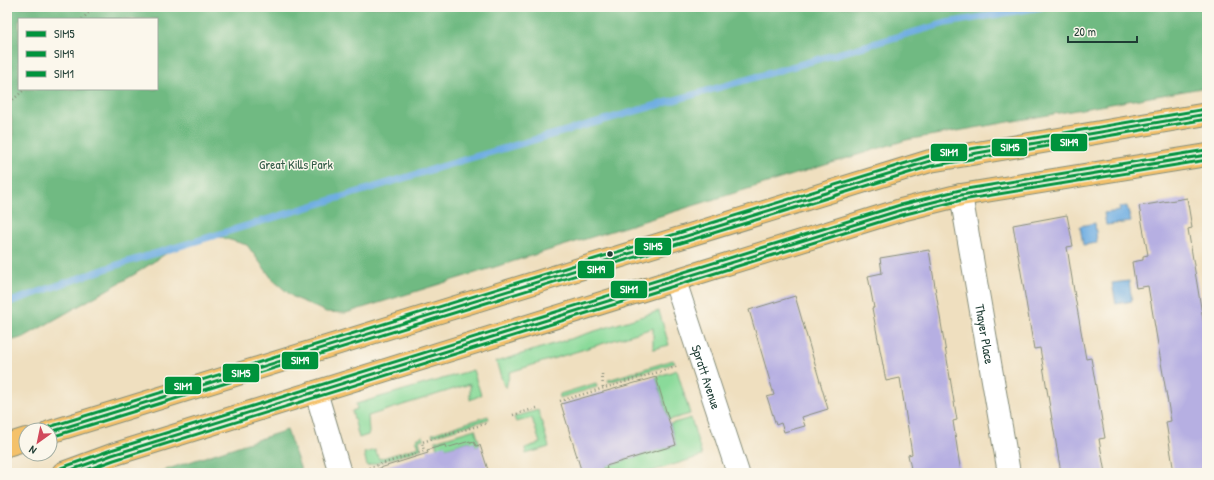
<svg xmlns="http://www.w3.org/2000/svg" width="1214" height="480" font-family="'Patrick Hand',sans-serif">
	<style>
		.green { fill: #8ada9a; stroke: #548c67 }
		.forest { fill: #6fba82; stroke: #477c5b; fill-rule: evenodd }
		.water { fill: #70aee2; stroke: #48768b }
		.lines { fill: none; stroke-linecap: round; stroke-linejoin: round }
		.stream { stroke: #70aee2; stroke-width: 7 }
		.building { fill: #b6afe2 }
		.street-casing { stroke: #878e7a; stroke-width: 24 }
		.primary-casing { stroke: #878e7a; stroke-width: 24 }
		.path { stroke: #878e7a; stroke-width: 2.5; stroke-dasharray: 1 3; stroke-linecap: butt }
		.street { stroke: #fff; stroke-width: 22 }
		.primary { stroke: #f4c16a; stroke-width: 22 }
		.bus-1-casing { stroke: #fbf7ec; stroke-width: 6 }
		.bus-2-casing { stroke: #fbf7ec; stroke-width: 6 }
		.bus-3-casing { stroke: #fbf7ec; stroke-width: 6 }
		.bus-1 { stroke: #00933c; stroke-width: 3 }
		.bus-2 { stroke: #00933c; stroke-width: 3 }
		.bus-3 { stroke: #00933c; stroke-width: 3 }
		.bus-dot { fill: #1f3d34; stroke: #fbf7ec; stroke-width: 1.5 }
		.labels { text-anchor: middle; stroke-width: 3; stroke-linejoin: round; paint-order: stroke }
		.park-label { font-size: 13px; fill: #345c48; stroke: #fbf7ec }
		.street-label { font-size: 13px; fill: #1f3d34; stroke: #fbf7ec }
		.line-badge { stroke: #fbf7ec; stroke-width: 1.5 }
		.badge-label { font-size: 11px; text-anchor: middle; font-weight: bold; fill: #fff }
	</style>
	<rect width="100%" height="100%" fill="#fbf7ec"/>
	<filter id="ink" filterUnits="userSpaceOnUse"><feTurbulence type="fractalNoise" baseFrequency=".025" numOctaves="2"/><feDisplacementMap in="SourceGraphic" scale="8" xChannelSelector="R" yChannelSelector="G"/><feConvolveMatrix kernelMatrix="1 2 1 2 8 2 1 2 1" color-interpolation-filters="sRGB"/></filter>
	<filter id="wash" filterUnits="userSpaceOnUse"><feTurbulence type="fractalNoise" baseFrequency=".012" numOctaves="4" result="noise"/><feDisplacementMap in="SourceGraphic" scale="16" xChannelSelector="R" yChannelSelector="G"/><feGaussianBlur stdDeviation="0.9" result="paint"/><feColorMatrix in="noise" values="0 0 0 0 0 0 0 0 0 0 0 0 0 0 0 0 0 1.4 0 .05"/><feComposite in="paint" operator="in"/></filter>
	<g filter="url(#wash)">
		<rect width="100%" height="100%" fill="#efdfbf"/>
		<path class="green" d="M659,311L669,345L653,349V328L510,372L506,388L504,386L496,362Z
			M673,360L675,363L609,382L608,380Z
			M473,370L481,395L470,400V384L368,416L369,433L368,435L359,438L352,411L357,409L356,404Z
			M677,370L690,414L669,420L656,377Z
			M596,383L597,387L559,398L560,394Z
			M538,410L549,447L526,454L525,448L540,443L532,418L516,422L514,417Z
			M488,416L489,419L433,436L432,434Z
			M691,418L702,456L646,473H594L607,469L606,466L676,445L670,424Z
			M475,429L480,445L476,446L474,442L471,443L470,441L446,448H437L435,441Z
			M423,436L424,439L419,440L421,449L367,466L364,453L375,450L379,459L419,447L416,439Z"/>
		<path class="forest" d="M7,7H1207V87L906,140L346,313L326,312L293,297L273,280L247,245L213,235L179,245L135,274L24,337L7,342V168C12,147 17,126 7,105ZM19,19H157V89H19Z
			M287,430L302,473H156Z"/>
		<path class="water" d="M1127,206L1131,222L1106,225L1104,213L1120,211L1119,207Z
			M1095,223L1097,243L1083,245L1080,226Z
			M1129,281L1132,301L1116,304L1112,283Z"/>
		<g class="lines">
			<path class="stream" d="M7,303L117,265L467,159L946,23L1041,7"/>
		</g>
		<g id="blocks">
			<path class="building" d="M1187,198L1192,228L1188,229L1207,344V473H1174L1166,422L1171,421L1148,286L1136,288L1132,262L1143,260V256L1148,255L1139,206Z
				M1067,215L1073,246L1067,247L1074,291L1086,359L1091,358L1105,438L1099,439L1105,473H1061L1040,348L1034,349L1013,225Z
				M929,250L957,420L953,421L961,473H912L908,455L912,454L900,378L886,381L872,308H874L868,276L882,273L880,258Z
				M795,296L828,409L802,417L805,426L784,432L781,423L776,425L767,397L774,395L749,310Z
				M656,377L676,445L606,466L607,469L594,473H582L561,404Z
				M470,441L471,443L474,442L476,446L480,445L489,473H378L377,469L428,453L427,450L445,445L446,448Z"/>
		</g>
	</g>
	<g filter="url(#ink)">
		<use href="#blocks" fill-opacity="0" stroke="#878e7a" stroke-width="1"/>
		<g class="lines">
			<defs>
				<g id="street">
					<path id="s1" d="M961,195L1009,473"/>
					<path id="s2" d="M675,281L738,473"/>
					<path d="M316,392L340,473"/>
				</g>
				<path id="primary" d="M50,432L930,161L1207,114
					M7,445L26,439
					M63,473L112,455L901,210L961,195L1207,155"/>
			</defs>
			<use href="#street" class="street-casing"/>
			<use href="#primary" class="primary-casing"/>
			<path class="path" d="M82,19L95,7
				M7,105L25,89
				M602,374L603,388
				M560,401L679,366
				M513,415L537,408
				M365,469L424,451L422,442L488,423"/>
			<use href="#street" class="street"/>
			<use href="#primary" class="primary"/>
			<defs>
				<path id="bus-1" d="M50,432L930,161L1207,114
					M63,473L112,455L901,210L961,195L1207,155"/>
				<path id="bus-2" d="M51,437L931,166L1207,119
					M78,473L114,460L902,215L962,200L1207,160"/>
				<path id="bus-3" d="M49,427L929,156L1206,109
					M61,468L111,450L900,205L960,190L1206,150"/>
			</defs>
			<use href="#bus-1" class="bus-1-casing"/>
			<use href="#bus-2" class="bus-2-casing"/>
			<use href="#bus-3" class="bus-3-casing"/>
			<use href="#bus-1" class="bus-1"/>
			<use href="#bus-2" class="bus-2"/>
			<use href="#bus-3" class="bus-3"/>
		</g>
	</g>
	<circle class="bus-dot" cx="610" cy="254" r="3.5"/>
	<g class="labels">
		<g class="park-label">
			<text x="296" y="169">Great Kills Park</text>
		</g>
		<g class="street-label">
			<text dy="5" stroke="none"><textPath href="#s1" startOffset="141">Thayer Place</textPath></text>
			<text dy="5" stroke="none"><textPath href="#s2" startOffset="101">Spratt Avenue</textPath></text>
		</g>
	</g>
	<g class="line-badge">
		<rect x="1050" y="133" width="38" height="19" rx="4" fill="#00933c"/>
		<rect x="991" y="138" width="37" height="19" rx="4" fill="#00933c"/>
		<rect x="930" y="143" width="38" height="19" rx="4" fill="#00933c"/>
		<rect x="634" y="237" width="38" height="19" rx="4" fill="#00933c"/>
		<rect x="577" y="260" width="38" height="19" rx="4" fill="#00933c"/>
		<rect x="610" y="280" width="38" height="19" rx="4" fill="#00933c"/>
		<rect x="281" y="351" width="38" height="19" rx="4" fill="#00933c"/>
		<rect x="222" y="363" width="38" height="20" rx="4" fill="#00933c"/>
		<rect x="164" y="376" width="38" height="19" rx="4" fill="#00933c"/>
	</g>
	<g class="badge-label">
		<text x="1069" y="146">SIM9</text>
		<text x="1010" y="151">SIM5</text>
		<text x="949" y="156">SIM1</text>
		<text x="653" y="250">SIM5</text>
		<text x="596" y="273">SIM9</text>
		<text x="629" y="293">SIM1</text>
		<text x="300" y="364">SIM9</text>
		<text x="241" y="377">SIM5</text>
		<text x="183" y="390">SIM1</text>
	</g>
	<rect width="1214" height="480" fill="none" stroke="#fbf7ec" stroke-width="24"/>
	<rect x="18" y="18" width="140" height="72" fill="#fbf7ec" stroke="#a3ada2"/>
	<rect x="26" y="31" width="20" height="6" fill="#00933c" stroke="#a3ada2"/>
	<text x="54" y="38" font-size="12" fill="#1f3d34">SIM5</text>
	<rect x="26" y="51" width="20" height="6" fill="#00933c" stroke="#a3ada2"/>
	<text x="54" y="58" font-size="12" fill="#1f3d34">SIM9</text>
	<rect x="26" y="71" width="20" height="6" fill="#00933c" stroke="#a3ada2"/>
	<text x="54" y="78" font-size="12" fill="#1f3d34">SIM1</text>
	<g transform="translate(38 442) rotate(213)"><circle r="19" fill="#fbf7ec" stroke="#a3ada2"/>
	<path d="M0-3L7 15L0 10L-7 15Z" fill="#d1495b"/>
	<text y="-6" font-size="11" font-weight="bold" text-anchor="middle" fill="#1f3d34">N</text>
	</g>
	<path d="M1068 36v6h69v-6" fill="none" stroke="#1f3d34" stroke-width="2"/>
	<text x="1074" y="36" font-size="12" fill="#1f3d34" stroke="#fbf7ec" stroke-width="3" paint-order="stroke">20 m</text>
</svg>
